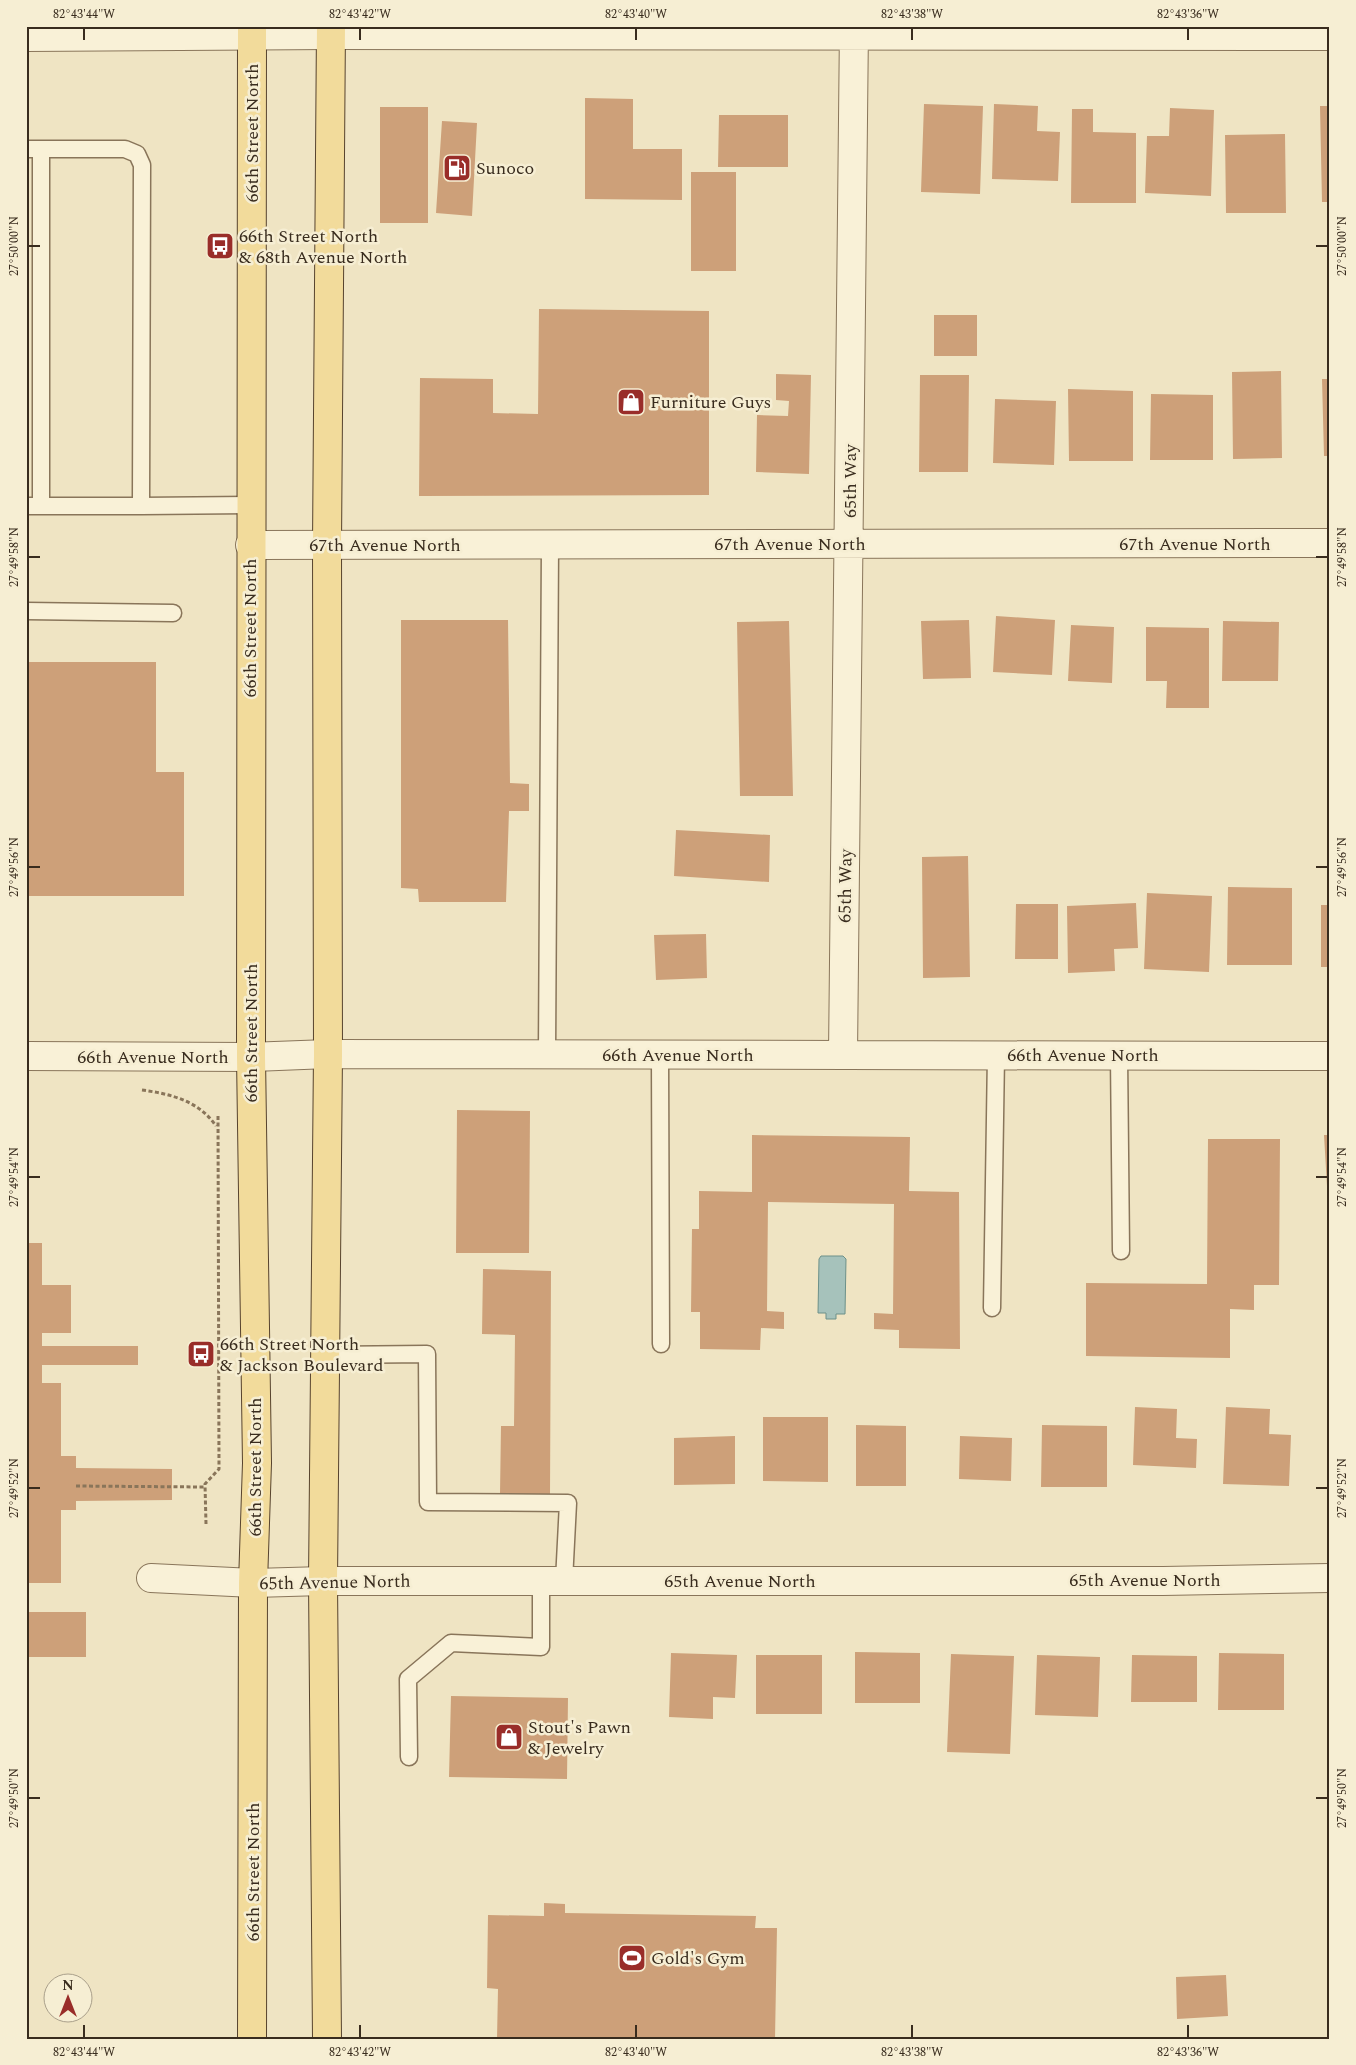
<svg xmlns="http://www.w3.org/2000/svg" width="1356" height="2065" font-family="Spectral,serif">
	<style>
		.water { fill: #a6c2bb; stroke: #6c9089 }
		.building { fill: #cda079 }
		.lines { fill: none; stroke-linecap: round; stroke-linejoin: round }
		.service-casing { stroke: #89755a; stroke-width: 19 }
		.minor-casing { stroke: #89755a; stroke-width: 30 }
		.primary-casing { stroke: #57432e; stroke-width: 30 }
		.path { stroke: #89755a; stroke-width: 3; stroke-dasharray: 4 2.5; stroke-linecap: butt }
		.service { stroke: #f9f1d7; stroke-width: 16 }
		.minor { stroke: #f9f1d7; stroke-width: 28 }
		.primary { stroke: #f2db9b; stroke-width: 28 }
		.ticks { fill: none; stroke: #392c1e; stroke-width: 2 }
		.labels { text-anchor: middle; stroke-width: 5; stroke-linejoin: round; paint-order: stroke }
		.street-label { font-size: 18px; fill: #392c1e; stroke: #f6eed3 }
		.poi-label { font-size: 18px; fill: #392c1e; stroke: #f6eed3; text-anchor: start }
		.neatline { fill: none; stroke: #392c1e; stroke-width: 2 }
		.ticks-label { font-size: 12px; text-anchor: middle; fill: #392c1e }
	</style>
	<rect width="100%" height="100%" fill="#efe4c3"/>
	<path class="water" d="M821,1256H843L846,1259L845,1314H836V1319H826V1313H818L819,1259Z"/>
	<path class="building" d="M585,98L633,99V149H682V200L585,199Z
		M924,104L983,106L980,194L921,192Z
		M994,104L1038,106L1037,131L1060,132L1058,181L992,179Z
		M1320,106H1330V202H1322Z
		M380,107H428V223H380Z
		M1170,108L1214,110L1211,196L1145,193L1147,136H1169Z
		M1072,109H1093V132L1136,133V203H1071Z
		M719,115H788V167H718Z
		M442,121L477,123L472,216L436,213Z
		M1285,134L1286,213H1226L1225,135Z
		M691,172H736V271H691Z
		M539,309L709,311V495L419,496L420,378L493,379V413L538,414Z
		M934,315H977V356H934Z
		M1281,371L1282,458L1233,459L1232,372Z
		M776,374L811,375L809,474L756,472L757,415L788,416L789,401L776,400Z
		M920,375H969L968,472H919Z
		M1322,379H1330V456H1324Z
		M1068,389L1133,391V461H1069Z
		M1151,394L1213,395V460H1150Z
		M995,399L1056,401L1054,465L993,463Z
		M996,616L1055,620L1052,675L993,672Z
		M401,620H508L510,783L529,784V811H509L506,902H419L418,889L401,888Z
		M969,620L971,678L923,679L921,621Z
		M789,621L793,796H740L737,622Z
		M1223,621L1279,622L1278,681H1222Z
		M1071,625L1114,627L1112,683L1068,681Z
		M1146,627L1209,628V708H1166L1167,681H1146Z
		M26,662H156V772H184V896H26Z
		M676,830L770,835L769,882L674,876Z
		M968,856L970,977L923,978L922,857Z
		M1228,887L1292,888V965H1227Z
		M1147,893L1212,896L1209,972L1144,969Z
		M1136,903L1138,948L1114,949L1115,971L1068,973L1067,906Z
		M1016,904H1058V959H1015Z
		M1321,905H1330V967H1321Z
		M706,934L707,978L656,980L654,935Z
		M457,1110L530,1111L529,1253H456Z
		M752,1135L910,1137L909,1191L959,1192L960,1349L899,1348V1330L874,1329V1313L893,1314L894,1204L768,1202L767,1311L784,1312V1329L761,1328L760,1350L700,1349V1312H691L692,1229H699V1191L752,1192Z
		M1324,1135H1330V1185L1327,1186Z
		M1208,1139H1280L1279,1285H1254V1310L1230,1309V1358L1086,1356V1283L1207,1284Z
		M26,1243H42V1285H71V1333H42V1346H138V1365H42V1383H61V1456H76V1468L172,1469V1500L76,1501V1510H61V1583H28V1612H86V1657H26Z
		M483,1269L551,1271L550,1495L500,1494L501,1426H514L515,1335L482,1334Z
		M1135,1407L1177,1409L1176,1438L1197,1439L1196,1468L1133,1465Z
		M1226,1407L1270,1409L1269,1434L1291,1435L1289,1486L1223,1484Z
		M763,1417H828V1482L763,1481Z
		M856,1425L906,1426V1486H856Z
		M1042,1425L1107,1426V1487H1041Z
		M735,1436V1484L674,1485V1438Z
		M960,1436L1012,1438L1011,1481L959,1479Z
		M855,1652L920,1653V1703H855Z
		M671,1653L737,1655L735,1698L713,1697V1719L669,1717Z
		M1219,1653L1284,1654V1710H1218Z
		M951,1654L1014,1656L1010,1754L947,1752Z
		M756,1655H822V1714H756Z
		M1037,1655L1100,1657L1098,1717L1035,1715Z
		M1132,1655L1197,1656V1702H1131Z
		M451,1696L568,1698L567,1779L449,1777Z
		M544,1903L565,1904V1913L756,1916L755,1928H777L775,2039H497L498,1989L487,1988L488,1915L544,1916Z
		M1226,1975L1228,2016L1177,2019L1176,1977Z"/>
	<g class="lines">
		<defs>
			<path id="service" d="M26,149H125L137,154L142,165L141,506L250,505
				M41,149V506
				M26,506H141
				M26,611L173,613
				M547,1054L550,545
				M660,1055L661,1344
				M1119,1055L1121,1251
				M992,1308L996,1055
				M325,1355L427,1354L428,1502L568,1503L564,1581
				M409,1757L408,1679L451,1643L541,1647V1581"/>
			<path id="minor" d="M26,37L331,35L1330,36
				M250,545L1330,543
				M843,1055L854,26
				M26,1056L251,1057L328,1054L1330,1056
				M151,1578L253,1583L323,1581H1163L1330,1578"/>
			<path id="primary" d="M252,2039L253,1583L257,1463L251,1057L252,26
				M327,2039L323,1581L328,1054L327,545L331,26"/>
		</defs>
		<use href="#service" class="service-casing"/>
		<use href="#minor" class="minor-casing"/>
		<use href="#primary" class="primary-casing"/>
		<path class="path" d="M142,1090C171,1094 199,1101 216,1126
			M76,1486L205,1487
			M206,1524L205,1484L219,1469L218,1114"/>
		<use href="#service" class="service"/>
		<use href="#minor" class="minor"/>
		<use href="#primary" class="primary"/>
	</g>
	<path class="ticks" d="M84,28V40M360,28V40M636,28V40M912,28V40M1188,28V40M28,246H40M1316,246H1328M28,557H40M1316,557H1328M28,867H40M1316,867H1328M28,1177H40M1316,1177H1328M28,1488H40M1316,1488H1328M28,1798H40M1316,1798H1328M84,2025V2038M360,2025V2038M636,2025V2038M912,2025V2038M1188,2025V2038"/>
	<defs>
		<symbol id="fuel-square" viewBox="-11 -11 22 22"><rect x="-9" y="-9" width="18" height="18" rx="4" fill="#992d29" stroke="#f6eed3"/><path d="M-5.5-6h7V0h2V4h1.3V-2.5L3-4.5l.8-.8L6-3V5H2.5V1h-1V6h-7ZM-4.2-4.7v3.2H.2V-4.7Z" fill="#fff"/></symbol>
		<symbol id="bus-square" viewBox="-11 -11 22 22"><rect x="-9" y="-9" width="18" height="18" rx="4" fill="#992d29" stroke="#f6eed3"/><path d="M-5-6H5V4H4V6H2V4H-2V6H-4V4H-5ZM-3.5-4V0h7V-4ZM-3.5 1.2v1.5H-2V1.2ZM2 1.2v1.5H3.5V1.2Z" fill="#fff"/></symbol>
		<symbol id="shop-square" viewBox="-11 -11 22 22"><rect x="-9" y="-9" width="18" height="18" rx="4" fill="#992d29" stroke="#f6eed3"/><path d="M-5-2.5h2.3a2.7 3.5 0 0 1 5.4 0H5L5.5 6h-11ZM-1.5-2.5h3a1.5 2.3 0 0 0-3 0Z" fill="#fff"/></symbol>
		<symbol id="stadium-square" viewBox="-11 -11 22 22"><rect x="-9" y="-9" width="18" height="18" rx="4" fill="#992d29" stroke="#f6eed3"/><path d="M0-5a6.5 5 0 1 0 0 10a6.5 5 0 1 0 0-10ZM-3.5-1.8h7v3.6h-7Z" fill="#fff"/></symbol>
	</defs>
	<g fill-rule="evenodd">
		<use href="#fuel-square" x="441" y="152" width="32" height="32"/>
		<use href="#bus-square" x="204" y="230" width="32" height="32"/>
		<use href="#shop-square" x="615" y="386" width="32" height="32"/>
		<use href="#bus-square" x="185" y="1338" width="32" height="32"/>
		<use href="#shop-square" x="493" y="1721" width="32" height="32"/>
		<use href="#stadium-square" x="616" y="1942" width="32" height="32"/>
	</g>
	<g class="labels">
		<g class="street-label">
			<text transform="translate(252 133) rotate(-90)" y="6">66th Street North</text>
			<text transform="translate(850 481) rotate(-90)" y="6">65th Way</text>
			<text x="790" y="550">67th Avenue North</text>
			<text x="1195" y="550">67th Avenue North</text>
			<text x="385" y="551">67th Avenue North</text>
			<text transform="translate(250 628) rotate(-90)" y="6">66th Street North</text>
			<text transform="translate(845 886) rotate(-89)" y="6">65th Way</text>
			<text transform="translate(251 1033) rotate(-90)" y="6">66th Street North</text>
			<text x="678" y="1061">66th Avenue North</text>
			<text x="1083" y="1061">66th Avenue North</text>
			<text x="153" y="1063">66th Avenue North</text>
			<text transform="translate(255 1467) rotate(-90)" y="6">66th Street North</text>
			<text x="1145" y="1586">65th Avenue North</text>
			<text x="740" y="1587">65th Avenue North</text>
			<text transform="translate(335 1582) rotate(-1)" y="6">65th Avenue North</text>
			<text transform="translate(253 1872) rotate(-90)" y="6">66th Street North</text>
		</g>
		<g class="poi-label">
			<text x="476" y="174">Sunoco</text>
			<text x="239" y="242">66th Street North<tspan x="239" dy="21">&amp; 68th Avenue North</tspan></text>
			<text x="650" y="408">Furniture Guys</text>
			<text x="220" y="1350">66th Street North<tspan x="220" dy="21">&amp; Jackson Boulevard</tspan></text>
			<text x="528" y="1733">Stout's Pawn<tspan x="528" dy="21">&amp; Jewelry</tspan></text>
			<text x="651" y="1964">Gold's Gym</text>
		</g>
	</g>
	<rect width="1356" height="2065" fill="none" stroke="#f6eed3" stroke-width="55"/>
	<g transform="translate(68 1998)"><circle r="24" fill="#f6eed3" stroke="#aaa08b"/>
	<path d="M0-4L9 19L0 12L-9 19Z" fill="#992d29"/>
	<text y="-8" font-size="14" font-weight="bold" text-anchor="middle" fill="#392c1e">N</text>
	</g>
	<rect x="28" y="28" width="1300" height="2010" class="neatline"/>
	<g class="ticks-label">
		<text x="84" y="18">82°43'44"W</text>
		<text x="360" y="18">82°43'42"W</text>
		<text x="636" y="18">82°43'40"W</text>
		<text x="912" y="18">82°43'38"W</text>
		<text x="1188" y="18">82°43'36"W</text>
		<text transform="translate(14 246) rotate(-90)" y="4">27°50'00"N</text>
		<text transform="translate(1342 246) rotate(-90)" y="4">27°50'00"N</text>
		<text transform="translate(14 557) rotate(-90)" y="4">27°49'58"N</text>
		<text transform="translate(1342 557) rotate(-90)" y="4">27°49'58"N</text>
		<text transform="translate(14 867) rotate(-90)" y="4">27°49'56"N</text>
		<text transform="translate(1342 867) rotate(-90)" y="4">27°49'56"N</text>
		<text transform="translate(14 1177) rotate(-90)" y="4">27°49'54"N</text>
		<text transform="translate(1342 1177) rotate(-90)" y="4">27°49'54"N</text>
		<text transform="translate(14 1488) rotate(-90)" y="4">27°49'52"N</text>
		<text transform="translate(1342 1488) rotate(-90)" y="4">27°49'52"N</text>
		<text transform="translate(14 1798) rotate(-90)" y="4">27°49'50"N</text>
		<text transform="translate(1342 1798) rotate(-90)" y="4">27°49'50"N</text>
		<text x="84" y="2056">82°43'44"W</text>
		<text x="360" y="2056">82°43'42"W</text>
		<text x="636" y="2056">82°43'40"W</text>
		<text x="912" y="2056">82°43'38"W</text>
		<text x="1188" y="2056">82°43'36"W</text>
	</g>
</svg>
